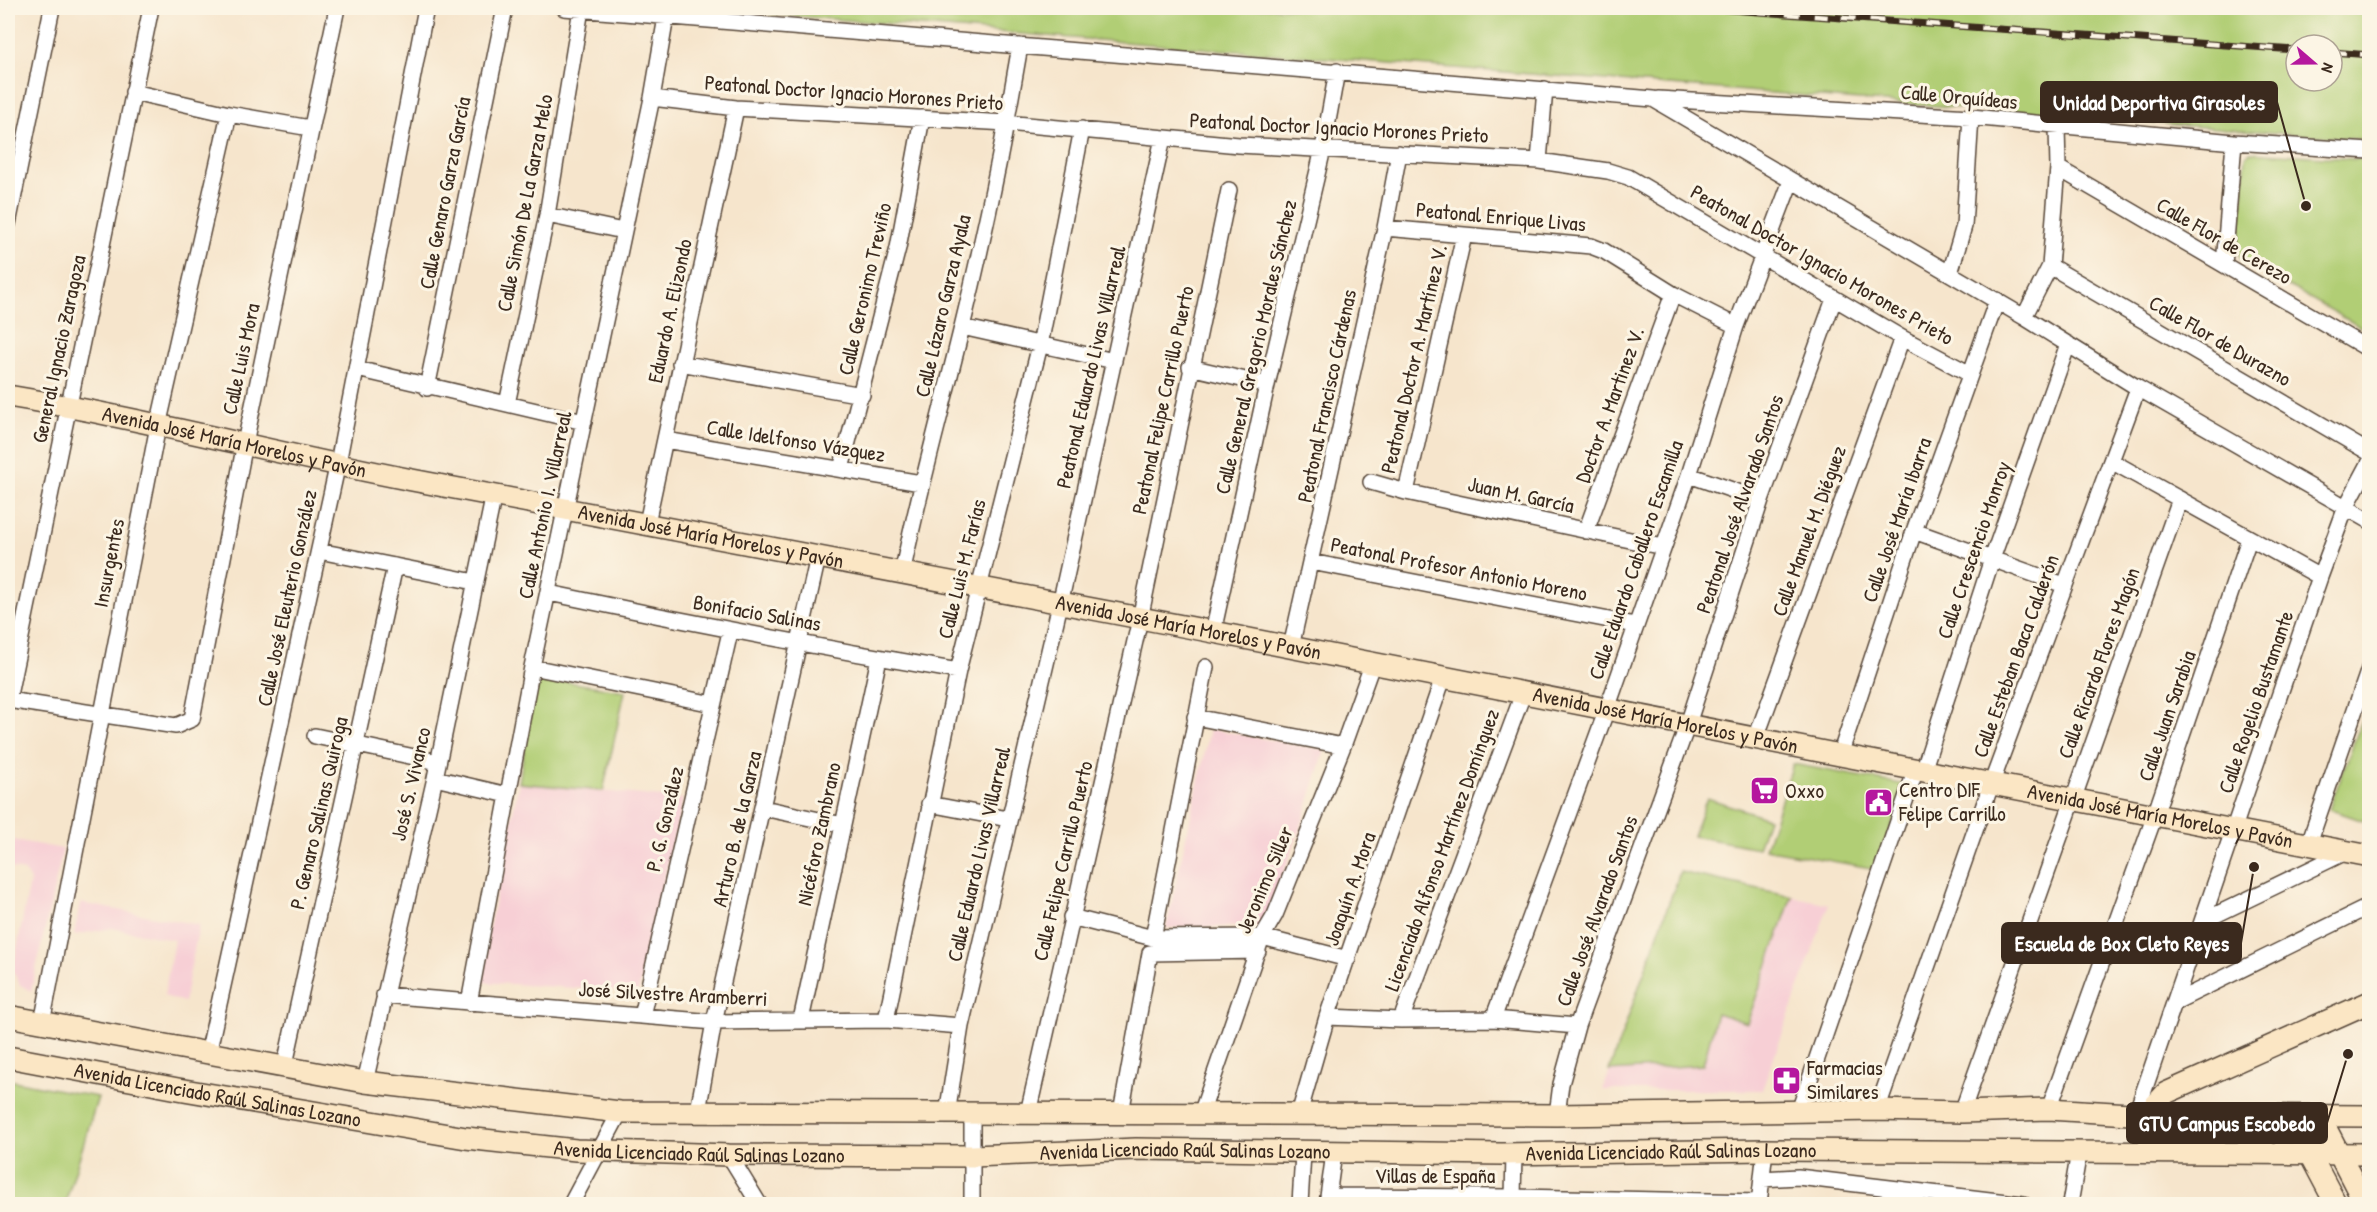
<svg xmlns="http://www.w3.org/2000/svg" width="2377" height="1212" font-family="'Patrick Hand',sans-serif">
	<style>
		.built { fill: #f7cfd5 }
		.green { fill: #b1ce74; stroke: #767c49; stroke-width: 1.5; fill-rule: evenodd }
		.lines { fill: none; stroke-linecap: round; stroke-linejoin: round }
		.street-casing { stroke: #574638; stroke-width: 18 }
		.secondary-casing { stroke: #574638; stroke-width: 24 }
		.street { stroke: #fff; stroke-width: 15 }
		.secondary { stroke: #fbe6c4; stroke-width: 21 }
		.rail-casing { stroke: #3b2a1e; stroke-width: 7 }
		.rail { stroke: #fcf5e5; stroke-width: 4.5; stroke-dasharray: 14; stroke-linecap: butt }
		.labels { text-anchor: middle; stroke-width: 6; stroke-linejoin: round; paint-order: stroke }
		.street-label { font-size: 21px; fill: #3b2a1e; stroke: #fcf5e5 }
		.poi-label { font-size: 21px; fill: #3b2a1e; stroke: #fcf5e5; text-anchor: start }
		.leader { fill: none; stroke: #3b2a1e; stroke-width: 2 }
		.callout-dot { fill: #3b2a1e; stroke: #fcf5e5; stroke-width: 2 }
		.callout { fill: #3b2a1e; stroke: #3b2a1e; stroke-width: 2 }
		.callout-label { font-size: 22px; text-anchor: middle; font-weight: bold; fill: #fff }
	</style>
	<rect width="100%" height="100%" fill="#fcf5e5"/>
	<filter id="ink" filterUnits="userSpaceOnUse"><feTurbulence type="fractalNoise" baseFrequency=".0167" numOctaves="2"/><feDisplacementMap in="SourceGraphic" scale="12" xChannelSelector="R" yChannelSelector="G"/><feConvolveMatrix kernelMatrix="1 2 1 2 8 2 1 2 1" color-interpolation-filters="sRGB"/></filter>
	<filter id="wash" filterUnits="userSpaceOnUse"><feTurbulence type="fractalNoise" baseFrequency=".008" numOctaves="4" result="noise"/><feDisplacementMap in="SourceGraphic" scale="24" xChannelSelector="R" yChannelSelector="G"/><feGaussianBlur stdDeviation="1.35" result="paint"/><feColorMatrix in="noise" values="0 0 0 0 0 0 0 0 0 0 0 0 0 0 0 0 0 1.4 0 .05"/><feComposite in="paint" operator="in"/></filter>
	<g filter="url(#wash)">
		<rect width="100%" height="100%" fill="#f6e5cc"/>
		<path class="built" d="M1210,729L1325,750L1304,818L1264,926L1166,928Z
			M519,783L683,799L638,992L478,982Z
			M8,839L63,849L31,991L20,985L13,970L30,881L25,871L8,868Z
			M1680,872L1829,904L1762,1090H1603Z
			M80,903L199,925L184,1002L164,996L174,940L112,928L74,935Z"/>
		<path class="green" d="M691,8H2369V140ZM2296,45H2332V81H2296Z
			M2250,152L2369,160V332L2241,259L2238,252L2246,157Z
			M536,677L625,691L603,791L519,783Z
			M2369,702V823L2329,809Z
			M1793,764L1906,785L1876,869L1765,849Z
			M1707,798L1768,818L1758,848L1693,836Z
			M1680,872L1792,896L1747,1023L1717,1013L1703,1065L1609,1071Z
			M8,1080L98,1097L65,1204H8Z"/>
	</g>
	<g filter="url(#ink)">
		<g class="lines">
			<defs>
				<path id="street" d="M564,8L1653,99L2024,317L2138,388L2370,521
					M133,92L229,114L310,128
					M652,98L736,108L1007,123L1239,145L1539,161L1608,171L1628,177L1902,338L1970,374
					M1658,99L1971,117L2234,142L2370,151
					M1539,161L1545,89
					M2058,168L2370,350
					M547,215L623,231
					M8,224L52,8
					M1385,228L1591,246L1604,251L1673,294L1736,326
					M2224,265L2234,142
					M2050,266L2370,453
					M1950,273L1964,226L1971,117
					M2024,317L2050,266L2058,168L2057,127
					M962,327L1114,361
					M680,363L862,395
					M1190,367L1267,385
					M357,369L584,422
					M427,388L505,8
					M507,404L547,215L581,9
					M665,440L921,483
					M2111,461L2320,577
					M841,469L898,248L922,118
					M1689,475L1761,500
					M1371,482L1406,492L1663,547
					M1406,492L1464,235
					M647,523L736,108
					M1586,531L1673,294
					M1914,531L2064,585
					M319,551L475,582
					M1311,562L1635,625
					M902,574C919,491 942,409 962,327C985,234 1004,140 1020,46
					M549,593C685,622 821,648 958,671
					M1213,632L1267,385L1323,149L1337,71
					M1291,647L1385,228L1399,153
					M532,667L713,704
					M8,700L176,726L192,719L245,443L337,8
					M8,700L151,8
					M1195,717L1343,746
					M315,736L438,762
					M1756,738L1902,338
					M1840,755L1914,531L1997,300
					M1923,771L1992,559L2068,344
					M435,778L508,795
					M929,804L1008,819
					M763,808L843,825
					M2308,846L2370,666
					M1071,917L1153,938L1262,937L1348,959
					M2203,921L2346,852
					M1153,938L1206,667
					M384,995L714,1022L886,1020L961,1026
					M2175,1002L2370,906
					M469,1003L532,667L652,98L666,17
					M642,1016L730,632
					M1327,1017L1401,1020L1493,1019L1577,1026
					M1493,1019L1607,709L1689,475L1736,326L1791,181
					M801,1020L879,658
					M886,1020L958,671L1040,345L1082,129
					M1401,1020L1523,694
					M42,1023L158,426L229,114
					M208,1054L338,463L426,8
					M284,1069L395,566
					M365,1082L435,778L494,494
					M2049,1109L2155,815L2249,539
					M1877,1110L1992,782L2138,388
					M698,1111L714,1022L818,557
					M1799,1111L1916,769
					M1962,1112L2180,499
					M1028,1113L1140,619L1229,190
					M1121,1113L1150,953L1258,951
					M947,1114L961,1026L1060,604L1163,138
					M1201,1114L1262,937L1275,915L1343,746L1372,665
					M1299,1114L1327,1017L1443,678
					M2136,1114L2320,577L2346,507L2370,462
					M1557,1115L1561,1084L1577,1026L1688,724L1761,500L1834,299
					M729,1155L759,1204
					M1762,1179L1798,1177L2023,1204
					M1328,1196L1513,1197L1759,1202
					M1513,1197L1514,1154
					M571,1204L620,1112
					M972,1204V1114
					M1300,1204L1303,1153
					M1327,1204L1334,1153
					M1759,1204L1765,1150
					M2070,1204L2079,1152"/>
				<g id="secondary">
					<path id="s1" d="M8,396C143,418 277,454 412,480C888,570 1365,659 1840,755L2370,856"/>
					<path d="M8,1016L365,1082L620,1112L1557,1115L1877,1110L1962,1112L2049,1109L2146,1115L2370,1116"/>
					<path id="s2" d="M8,1057L178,1089L466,1138L576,1150L729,1155L973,1156L1136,1149L1502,1154L1765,1150L2370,1154"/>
					<path d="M2146,1115L2166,1093L2370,1002"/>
					<path d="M2290,1117L2336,1204"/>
					<path d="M2320,1117L2365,1204"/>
				</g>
			</defs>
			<use href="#street" class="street-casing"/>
			<use href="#secondary" class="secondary-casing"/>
			<use href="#street" class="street"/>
			<use href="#secondary" class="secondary"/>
			<defs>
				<path id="rail" d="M1702,8L2296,50
					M2332,52L2370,55"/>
			</defs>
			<use href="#rail" class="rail-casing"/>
			<use href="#rail" class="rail"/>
		</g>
	</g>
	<defs>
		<symbol id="supermarket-square" viewBox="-11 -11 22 22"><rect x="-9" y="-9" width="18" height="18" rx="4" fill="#b5179e" stroke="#fcf5e5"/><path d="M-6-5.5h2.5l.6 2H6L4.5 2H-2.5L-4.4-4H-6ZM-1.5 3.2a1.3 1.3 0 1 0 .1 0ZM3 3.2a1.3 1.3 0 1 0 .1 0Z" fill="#fff"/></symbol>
		<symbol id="civic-square" viewBox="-11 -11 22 22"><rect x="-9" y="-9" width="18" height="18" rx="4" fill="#b5179e" stroke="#fcf5e5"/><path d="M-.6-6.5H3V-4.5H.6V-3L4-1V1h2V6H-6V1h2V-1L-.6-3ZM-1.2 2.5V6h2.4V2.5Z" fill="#fff"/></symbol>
		<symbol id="pharmacy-square" viewBox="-11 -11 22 22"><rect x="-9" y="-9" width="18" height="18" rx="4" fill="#b5179e" stroke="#fcf5e5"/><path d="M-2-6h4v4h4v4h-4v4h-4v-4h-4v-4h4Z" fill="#fff"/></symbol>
	</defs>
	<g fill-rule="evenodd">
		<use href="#supermarket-square" x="1748" y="774" width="33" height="33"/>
		<use href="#civic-square" x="1862" y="786" width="33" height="33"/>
		<use href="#pharmacy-square" x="1770" y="1064" width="33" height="33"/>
	</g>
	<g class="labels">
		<g class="street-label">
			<text transform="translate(854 93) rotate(4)" y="7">Peatonal Doctor Ignacio Morones Prieto</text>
			<text transform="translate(1959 97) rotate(5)" y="7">Calle Orquídeas</text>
			<text transform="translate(1339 128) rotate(3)" y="7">Peatonal Doctor Ignacio Morones Prieto</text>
			<text transform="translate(445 193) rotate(-79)" y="7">Calle Genaro Garza García</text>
			<text transform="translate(525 203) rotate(-79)" y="7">Calle Simón De La Garza Melo</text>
			<text transform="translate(1501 217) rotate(5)" y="7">Peatonal Enrique Livas</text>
			<text transform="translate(2224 241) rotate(30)" y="7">Calle Flor de Cerezo</text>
			<text transform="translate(1822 265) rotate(30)" y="7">Peatonal Doctor Ignacio Morones Prieto</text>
			<text transform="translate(865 289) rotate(-77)" y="7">Calle Geronimo Treviño</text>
			<text transform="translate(943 306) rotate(-77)" y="7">Calle Lázaro Garza Ayala</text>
			<text transform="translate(670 311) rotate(-78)" y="7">Eduardo A. Elizondo</text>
			<text transform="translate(2220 341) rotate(30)" y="7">Calle Flor de Durazno</text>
			<text transform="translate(1256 347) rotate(-77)" y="7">Calle General Gregorio Morales Sánchez</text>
			<text transform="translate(59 349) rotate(-78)" y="7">General Ignacio Zaragoza</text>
			<text transform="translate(241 359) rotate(-78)" y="7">Calle Luis Mora</text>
			<text transform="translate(1414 359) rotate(-77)" y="7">Peatonal Doctor A. Martínez V.</text>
			<text transform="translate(1091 367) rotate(-77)" y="7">Peatonal Eduardo Livas Villarreal</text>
			<text transform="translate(1327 396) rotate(-78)" y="7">Peatonal Francisco Cárdenas</text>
			<text transform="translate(1163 400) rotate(-78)" y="7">Peatonal Felipe Carrillo Puerto</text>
			<text transform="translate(1610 405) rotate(-70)" y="7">Doctor A. Martinez V.</text>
			<text transform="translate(796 441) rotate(9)" y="7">Calle Idelfonso Vázquez</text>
			<text dy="7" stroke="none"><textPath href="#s1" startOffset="231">Avenida José María Morelos y Pavón</textPath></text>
			<text transform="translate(1521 495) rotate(12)" y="7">Juan M. García</text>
			<text transform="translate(1740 504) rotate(-71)" y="7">Peatonal José Alvarado Santos</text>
			<text transform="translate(545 505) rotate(-78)" y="7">Calle Antonio I. Villarreal</text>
			<text transform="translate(1897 520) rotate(-71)" y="7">Calle José María Ibarra</text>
			<text transform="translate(1809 531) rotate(-70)" y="7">Calle Manuel M. Diéguez</text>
			<text dy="7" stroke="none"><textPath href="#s1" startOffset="717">Avenida José María Morelos y Pavón</textPath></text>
			<text transform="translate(1974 550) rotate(-71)" y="7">Calle Crescencio Monroy</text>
			<text transform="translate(1636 560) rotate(-71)" y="7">Calle Eduardo Caballero Escamilla</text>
			<text transform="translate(109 563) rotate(-79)" y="7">Insurgentes</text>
			<text transform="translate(962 569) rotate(-76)" y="7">Calle Luis M. Farías</text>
			<text transform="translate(1459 569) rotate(11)" y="7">Peatonal Profesor Antonio Moreno</text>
			<text transform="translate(287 598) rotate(-78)" y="7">Calle José Eleuterio González</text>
			<text transform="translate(757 613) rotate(10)" y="7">Bonifacio Salinas</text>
			<text dy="7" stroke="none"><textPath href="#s1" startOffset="1203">Avenida José María Morelos y Pavón</textPath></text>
			<text transform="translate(2016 656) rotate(-70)" y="7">Calle Esteban Baca Calderón</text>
			<text transform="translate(2099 663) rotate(-70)" y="7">Calle Ricardo Flores Magón</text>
			<text transform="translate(2256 702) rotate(-71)" y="7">Calle Rogelio Bustamante</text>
			<text transform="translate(2167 716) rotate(-71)" y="7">Calle Juan Sarabia</text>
			<text dy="7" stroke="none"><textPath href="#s1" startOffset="1689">Avenida José María Morelos y Pavón</textPath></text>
			<text transform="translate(411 784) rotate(-77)" y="7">José S. Vivanco</text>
			<text transform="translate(319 813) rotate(-77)" y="7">P. Genaro Salinas Quiroga</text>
			<text dy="7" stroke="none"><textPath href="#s1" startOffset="2193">Avenida José María Morelos y Pavón</textPath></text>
			<text transform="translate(665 819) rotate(-77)" y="7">P. G. González</text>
			<text transform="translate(737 829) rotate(-77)" y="7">Arturo B. de la Garza</text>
			<text transform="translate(819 834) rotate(-78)" y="7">Nicéforo Zambrano</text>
			<text transform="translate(1442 850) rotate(-70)" y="7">Licenciado Alfonso Martínez Domínguez</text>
			<text transform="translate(979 854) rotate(-77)" y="7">Calle Eduardo Livas Villarreal</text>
			<text transform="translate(1063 861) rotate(-77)" y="7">Calle Felipe Carrillo Puerto</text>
			<text transform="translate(1265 880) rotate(-67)" y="7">Jeronimo Siller</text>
			<text transform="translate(1350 889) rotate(-71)" y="7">Joaquín A. Mora</text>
			<text transform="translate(1597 911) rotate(-70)" y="7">Calle José Alvarado Santos</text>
			<text transform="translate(673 994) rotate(3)" y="7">José Silvestre Aramberri</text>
			<text dy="7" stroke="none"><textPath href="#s2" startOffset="213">Avenida Licenciado Raúl Salinas Lozano</textPath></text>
			<text dy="7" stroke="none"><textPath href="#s2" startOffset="699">Avenida Licenciado Raúl Salinas Lozano</textPath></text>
			<text dy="7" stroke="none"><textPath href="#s2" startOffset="1671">Avenida Licenciado Raúl Salinas Lozano</textPath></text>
			<text dy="7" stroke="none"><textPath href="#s2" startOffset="1185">Avenida Licenciado Raúl Salinas Lozano</textPath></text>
			<text x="1435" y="1183">Villas de España</text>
		</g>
		<g class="poi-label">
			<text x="1899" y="797">Centro DIF<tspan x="1899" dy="24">Felipe Carrillo</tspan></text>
			<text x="1785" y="798">Oxxo</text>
			<text x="1807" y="1075">Farmacias<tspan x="1807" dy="24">Similares</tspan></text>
		</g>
	</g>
	<path class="leader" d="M2306 206L2277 102M2254 867L2241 943M2348 1054L2327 1123"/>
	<g class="callout-dot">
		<circle cx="2306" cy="206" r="6"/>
		<circle cx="2254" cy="867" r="6"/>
		<circle cx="2348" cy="1054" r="6"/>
	</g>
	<g class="callout">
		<rect x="2041" y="82" width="236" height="40" rx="6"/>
		<rect x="2002" y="923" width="239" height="40" rx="6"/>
		<rect x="2127" y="1103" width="200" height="40" rx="6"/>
	</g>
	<g class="callout-label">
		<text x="2159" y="110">Unidad Deportiva Girasoles</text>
		<text x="2122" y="951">Escuela de Box Cleto Reyes</text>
		<text x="2227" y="1131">GTU Campus Escobedo</text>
	</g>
	<rect width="2377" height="1212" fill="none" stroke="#fcf5e5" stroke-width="30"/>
	<g transform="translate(2314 63) rotate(110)"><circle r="28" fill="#fcf5e5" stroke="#afa495" stroke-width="1.5"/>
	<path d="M0-4.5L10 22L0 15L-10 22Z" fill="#b5179e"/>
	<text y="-9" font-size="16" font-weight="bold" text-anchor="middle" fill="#3b2a1e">N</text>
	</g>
</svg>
